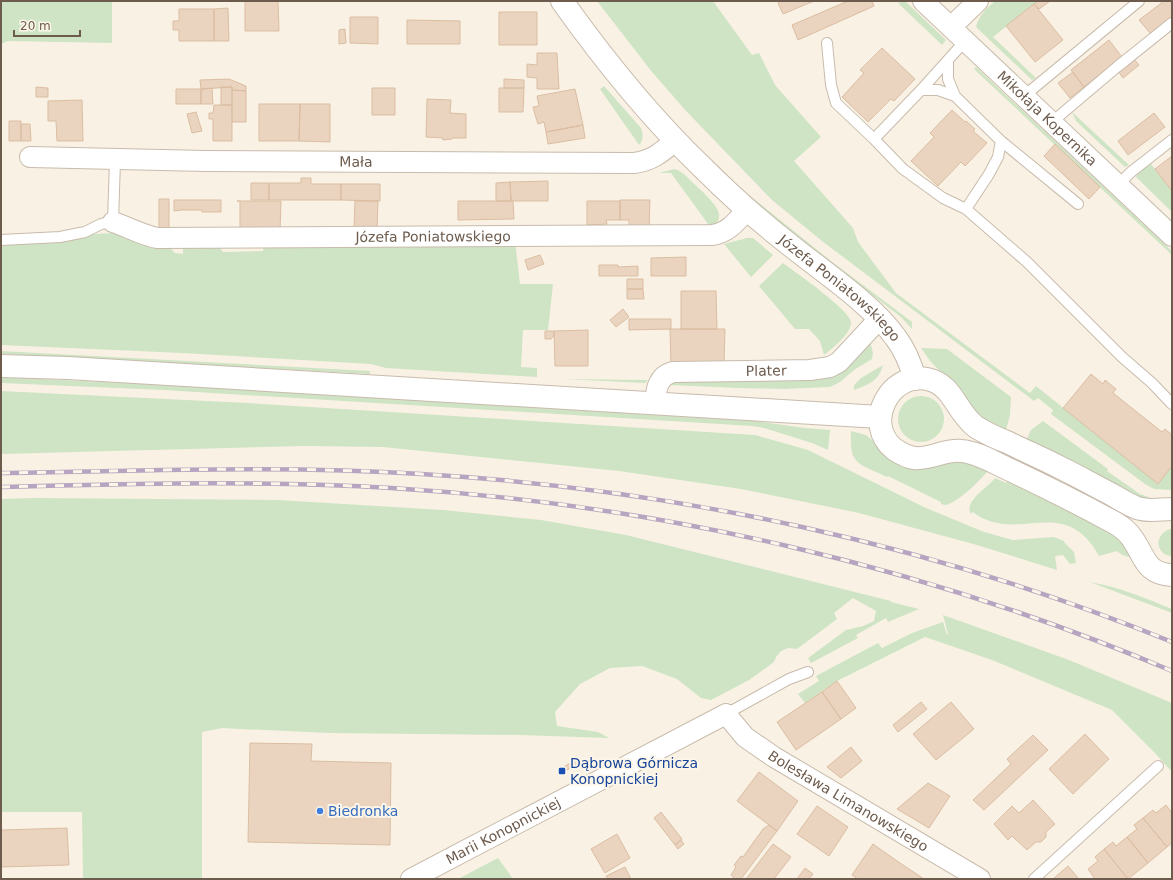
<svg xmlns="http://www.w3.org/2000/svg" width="1173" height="880" font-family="'DejaVu Sans',sans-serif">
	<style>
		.green { fill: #cee4c4 }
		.building { fill: #ead4bf; stroke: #dbbda2 }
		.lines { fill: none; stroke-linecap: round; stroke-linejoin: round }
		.service-casing { stroke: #c8bbac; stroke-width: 12 }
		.minor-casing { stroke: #c8bbac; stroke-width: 22 }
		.tertiary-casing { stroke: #c8bbac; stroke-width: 24 }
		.service { stroke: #fff; stroke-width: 10 }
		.minor { stroke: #fff; stroke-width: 20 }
		.tertiary { stroke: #fff; stroke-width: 22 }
		.rail-casing { stroke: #b6a4c0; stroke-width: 4.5 }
		.rail { stroke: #fcf6e9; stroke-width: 3; stroke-dasharray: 9; stroke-linecap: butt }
		.transit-dot { fill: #1a4fb4; stroke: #fcf6e9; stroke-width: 1.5 }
		.shop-dot { fill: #3f7fe0; stroke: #fcf6e9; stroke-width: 1.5 }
		.labels { text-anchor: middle; stroke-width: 4; stroke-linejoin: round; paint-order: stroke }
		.street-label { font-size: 14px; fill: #6d5b4d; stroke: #fcf6e9 }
		.transit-label { font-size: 14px; fill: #164399; stroke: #fcf6e9; text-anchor: start }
		.shop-label { font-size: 14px; fill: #366cbe; stroke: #fcf6e9; text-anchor: start }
	</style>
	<rect width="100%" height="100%" fill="#f9f2e4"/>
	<path class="green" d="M1,1H112V43L8,41L1,44Z
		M597,1H713L752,55L759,53L775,85L821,137L794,161L853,228L858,242L896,293L1030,393L1036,386L1158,484L1172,466V490L1154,489L1145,484L1051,414L1053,410L1038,398L1034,401L1006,380L822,241L772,200L687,112L652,72Z
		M905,1L946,40L942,45L898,3Z
		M995,1H1038L993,37L1036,78L1032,80L976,27C979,15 986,9 995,1Z
		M976,67L1172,251V255L974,69Z
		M604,86L641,128C643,134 644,140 639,145L600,89Z
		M1072,112L1129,165L1125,167L1076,121Z
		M1151,164L1172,191V212L1136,177L1139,172Z
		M674,169L678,170L684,174C690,180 696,186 703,192C713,203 729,216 711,228L671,173H659Z
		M751,198L754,199L831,261L912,322V329L901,317L797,237Z
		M112,233L172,243V250L175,253L183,254V243L220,242V248L223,252L263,251L264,243L515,241L520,284H553L548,330H523L521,367L537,368V377L386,368L371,364L182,353L1,345V246L96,234Z
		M747,238H753L773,255L751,277L724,244Z
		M783,263C795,272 850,310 851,322C852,333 832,349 824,355L820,341L809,329H795L759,286Z
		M870,341L873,353L872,359L854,370L840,382L830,387L785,389L737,388L669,385L670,381L810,375Z
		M921,348L947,349L1011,397L1010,415L1005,434L980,419L954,385L931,362Z
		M1,351L370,371V374L1,354Z
		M883,365C879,381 868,385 854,390V385L861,378Z
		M1,377L165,385L755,421L805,428L830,430L828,450L812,443L764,428L752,426L164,390L1,383Z
		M564,379L648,380L645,383Z
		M1,391L248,403L755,435L808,450L926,508L984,532L1013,540L1054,537L1064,541V542L1074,552L1076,563L1070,564L1063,555L1055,556L1057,570L977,545L859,513L741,489L619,471L383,447L303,446L1,454Z
		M898 419a23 23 0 1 1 46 0a23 23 0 1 1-46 0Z
		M1043,421L1108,469L1107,471L1140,494L1154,499L1148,502L1025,443L1031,430Z
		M851,431L866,435L877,444L957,460L990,468C982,479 958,503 945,505L941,504V502L888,476L887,477C858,463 849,466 851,431Z
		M1009,477L1118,534L1132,558L1122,555L1117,551L1099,556C1064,492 1017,546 973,512L971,514C963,501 989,487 995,478L1006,483Z
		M34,498L278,500L443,510L541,520L626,535L891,601V602L919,609L888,622L886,618L856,635L858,638L811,663L808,658L846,630L863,626L874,621L876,611L853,598L834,613L837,619L797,649L788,648L781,651L776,657L774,662L749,680L711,700L701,698L677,679L642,666L610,668L580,684L555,712L557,726L598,732L609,738L520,735L330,733L240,729L222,728L202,732V879H83L82,812H1V499Z
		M1170,529H1172V556C1155,555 1154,534 1170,529Z
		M1090,582C1119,587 1145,598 1172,609V613Z
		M943,615L1069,660L1172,703V772L1154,752L1112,710L992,660L925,637L837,681L805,703L798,694L819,681L816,676L878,643L882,648L912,633L943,622L947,635L948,634Z
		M498,858L513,879H458Z"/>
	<path class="building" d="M245,1H278L279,31H245Z
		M780,1H814L783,14L778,3Z
		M848,1H872L874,6L798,40L792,25Z
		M1038,1H1050L1039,9L1034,4Z
		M1164,1H1172V18L1151,34L1139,20Z
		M1034,4L1063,40L1035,62L1006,26Z
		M228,8L229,41H214V9Z
		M179,9H214V41H179V30H173V21H179Z
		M499,12H537V45H499Z
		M350,17H378V44L350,43Z
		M407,20L460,21V44H407Z
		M345,29L346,43L339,44V30Z
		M1109,40L1122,57L1084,87L1071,70Z
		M882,48L915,79L894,101L891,99L868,122L842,97L864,73L860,70Z
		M537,53H557L559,89H537V78L527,77V64L537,65Z
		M1134,59L1139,65L1123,78L1118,71Z
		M1073,72L1084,87L1070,98L1058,83Z
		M229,79L246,86V91L232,90V87L201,89L200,80Z
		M504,79L524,80V88H504Z
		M36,87L48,88V97H36Z
		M221,87H232V105H221Z
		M212,88L213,104H201V89Z
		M372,88H395V115H372Z
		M499,88H524L523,112H499Z
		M176,89H201V104H176Z
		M575,89L583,125L546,132L544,122L538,124L536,118L533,107L539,106L537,96Z
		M232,90L246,91V122H232Z
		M427,99L451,100L450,113L466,114V138H452V139L443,140V138L426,137Z
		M82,100L83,141H57L56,121H48V101Z
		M259,104H300L299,141H259Z
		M300,104H330V142L299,141Z
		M214,105H232V141H213V119H209V113H213Z
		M952,110L965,122L966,121L975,129L973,131L987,143L965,166L961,162L938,186L911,161L934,137L930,133Z
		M196,112L202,131L192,133L187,114Z
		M1154,113L1165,127L1128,155L1118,141Z
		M9,121H21V141H9Z
		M21,124H30L31,141H21Z
		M583,125L585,138L548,144L546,132Z
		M1055,144L1100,187L1089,199L1044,156Z
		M1172,156V191L1155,169Z
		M301,178H311V184H341V200H269V183H301Z
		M548,181V201H511L510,182Z
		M510,182L511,201H496V183Z
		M251,183H269V200H251Z
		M341,184H380V201L341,200Z
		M159,199H169V231H159Z
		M174,200H221V212H202V210H181L174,211Z
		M620,200H650L649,229L629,230V220H620Z
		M237,201H281L280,231H240V201Z
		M355,201H378L377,229H354Z
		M458,201H513L514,219L458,220Z
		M587,201H620V220H606L607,224L587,225Z
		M540,255L544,264L528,270L525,260Z
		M686,257V276H651V258Z
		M599,265H618V267L638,266V276H599Z
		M627,279H643V289H627Z
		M627,289H643L644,299H627Z
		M681,291H716L717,329H681Z
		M623,309L629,317L616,327L610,320Z
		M629,319H671V329L629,330Z
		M670,329H725L724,364L671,365Z
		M588,330V366H555L554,331Z
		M545,331H554V336L551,339H545Z
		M1091,374L1103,384L1105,380L1116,389L1113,393L1162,432L1165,429L1172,435V466L1158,484L1063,408Z
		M837,681L856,708L841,719L822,692Z
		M822,692L841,719L796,750L777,722Z
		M921,702L927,709L898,732L893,725Z
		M951,702L974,729L936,760L913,734Z
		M1085,734L1109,759L1073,794L1049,769Z
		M1033,735L1048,750L984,810L973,800L1011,764L1007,759Z
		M250,743L312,744L311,761L391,763L390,845L248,842Z
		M851,747L862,761L841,778L827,767Z
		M578,759L579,763L567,770L565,766Z
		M759,772L798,801L777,831L737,801Z
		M928,783L950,796L929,828L897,809Z
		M1033,800L1055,824L1046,832V837L1041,842H1036L1027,850L1012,836L1008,840L994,824L1012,806L1019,813Z
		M1166,805L1172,813V843L1167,847L1143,818L1153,810L1156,813Z
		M817,806L848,827L829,856L797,834Z
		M661,812L682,839L675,845L654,818Z
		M1143,818L1167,847L1148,863L1127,837L1137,829L1134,825Z
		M769,825L777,831L741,879H735L731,875L736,867L734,865L741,856L743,857L763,829Z
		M67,828L69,865L1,867V830Z
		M617,834L630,858L605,873L591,849Z
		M1127,837L1148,863L1128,879L1104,849L1113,842L1116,846Z
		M681,840L684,844L678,849L675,845Z
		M773,844L791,857L774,879H746Z
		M873,844L900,863L924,879H858L852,875Z
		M1104,849L1128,879H1095L1088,869L1098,861L1095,857Z
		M1068,866L1079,879H1053Z
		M625,867L631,879H608L606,876Z
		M805,868L813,874L809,879H797Z"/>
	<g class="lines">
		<defs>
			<path id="service" d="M827,43L831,85L836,103L874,139L903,169L943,198L966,209L1027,262L1122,357L1152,383L1172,404
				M948,60V79L955,96
				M921,90L965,41
				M1024,96L1139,1
				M1052,122L1117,67L1172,23
				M874,139L921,90H938L955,96L1001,141L998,157L989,174L966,209
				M1001,141L1078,204
				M1118,185L1131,172L1172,140
				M1,240L60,237L85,232L101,224L113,222L115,160
				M726,714L789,679L808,672
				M1034,879L1158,766"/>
			<g id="minor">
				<path id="s1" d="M923,1L1172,236"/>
				<path d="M951,27L978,1"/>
				<path id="s2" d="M30,157L206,161L634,163C652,161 662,152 675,141"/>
				<path id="s3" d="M113,222C128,227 142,235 157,238L712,235C728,233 737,221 747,210"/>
				<path id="s4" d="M655,403C656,389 658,376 673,372L810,370L830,367L839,362L879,319"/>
				<path id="s5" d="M411,879L726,714L745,737L774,757L980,879"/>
			</g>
			<g id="tertiary">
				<path id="s6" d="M562,1C604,60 650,117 702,167C730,195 759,221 790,245C823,272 871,303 896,338C905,350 911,365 915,379"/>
				<path d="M1,366L68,368L880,417"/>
				<path d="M1172,509C1160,509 1149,512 1137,508C1127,504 1118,498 1109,493C1093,485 1078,476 1061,468C1044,459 1025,451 1007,442C996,438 986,433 976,427C956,412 953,384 927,379C889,372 863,424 894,449C900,453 907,457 914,458C930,460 945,449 961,451C977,452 993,462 1008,469C1044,486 1080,504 1115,523C1122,527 1128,532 1132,538C1145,556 1145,574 1172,575"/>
			</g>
		</defs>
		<use href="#service" class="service-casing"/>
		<use href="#minor" class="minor-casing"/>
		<use href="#tertiary" class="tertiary-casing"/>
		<use href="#service" class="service"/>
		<use href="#minor" class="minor"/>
		<use href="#tertiary" class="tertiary"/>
		<defs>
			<path id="rail" d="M1,473C141,471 281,465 421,474C677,489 934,545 1172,642
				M1,487C131,484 261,480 391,488C658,504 926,567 1172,671"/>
		</defs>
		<use href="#rail" class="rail-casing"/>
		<use href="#rail" class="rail"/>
	</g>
	<rect class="transit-dot" x="558" y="767" width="8" height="8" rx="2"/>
	<circle class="shop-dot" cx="320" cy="811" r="4"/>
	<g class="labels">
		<g class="street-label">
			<text dy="5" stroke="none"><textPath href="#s1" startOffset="171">Mikołaja Kopernika</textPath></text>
			<text dy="5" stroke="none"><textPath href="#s2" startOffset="326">Mała</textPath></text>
			<text dy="5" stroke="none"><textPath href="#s3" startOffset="323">Józefa Poniatowskiego</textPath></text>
			<text dy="5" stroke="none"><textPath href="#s6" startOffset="401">Józefa Poniatowskiego</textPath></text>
			<text dy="5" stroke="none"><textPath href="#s4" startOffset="132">Plater</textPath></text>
			<text dy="5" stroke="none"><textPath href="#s5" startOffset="507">Bolesława Limanowskiego</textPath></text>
			<text dy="5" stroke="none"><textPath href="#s5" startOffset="104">Marii Konopnickiej</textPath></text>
		</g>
		<g class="transit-label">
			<text x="570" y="768">Dąbrowa Górnicza<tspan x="570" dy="16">Konopnickiej</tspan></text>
		</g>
		<g class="shop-label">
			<text x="328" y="816">Biedronka</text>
		</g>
	</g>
	<rect width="1173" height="880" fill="none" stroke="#6d5b4d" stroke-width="4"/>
	<path d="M14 30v6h66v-6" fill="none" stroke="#6d5b4d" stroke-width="2"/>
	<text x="20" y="30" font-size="12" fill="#6d5b4d" stroke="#fcf6e9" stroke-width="3" paint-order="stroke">20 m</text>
</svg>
